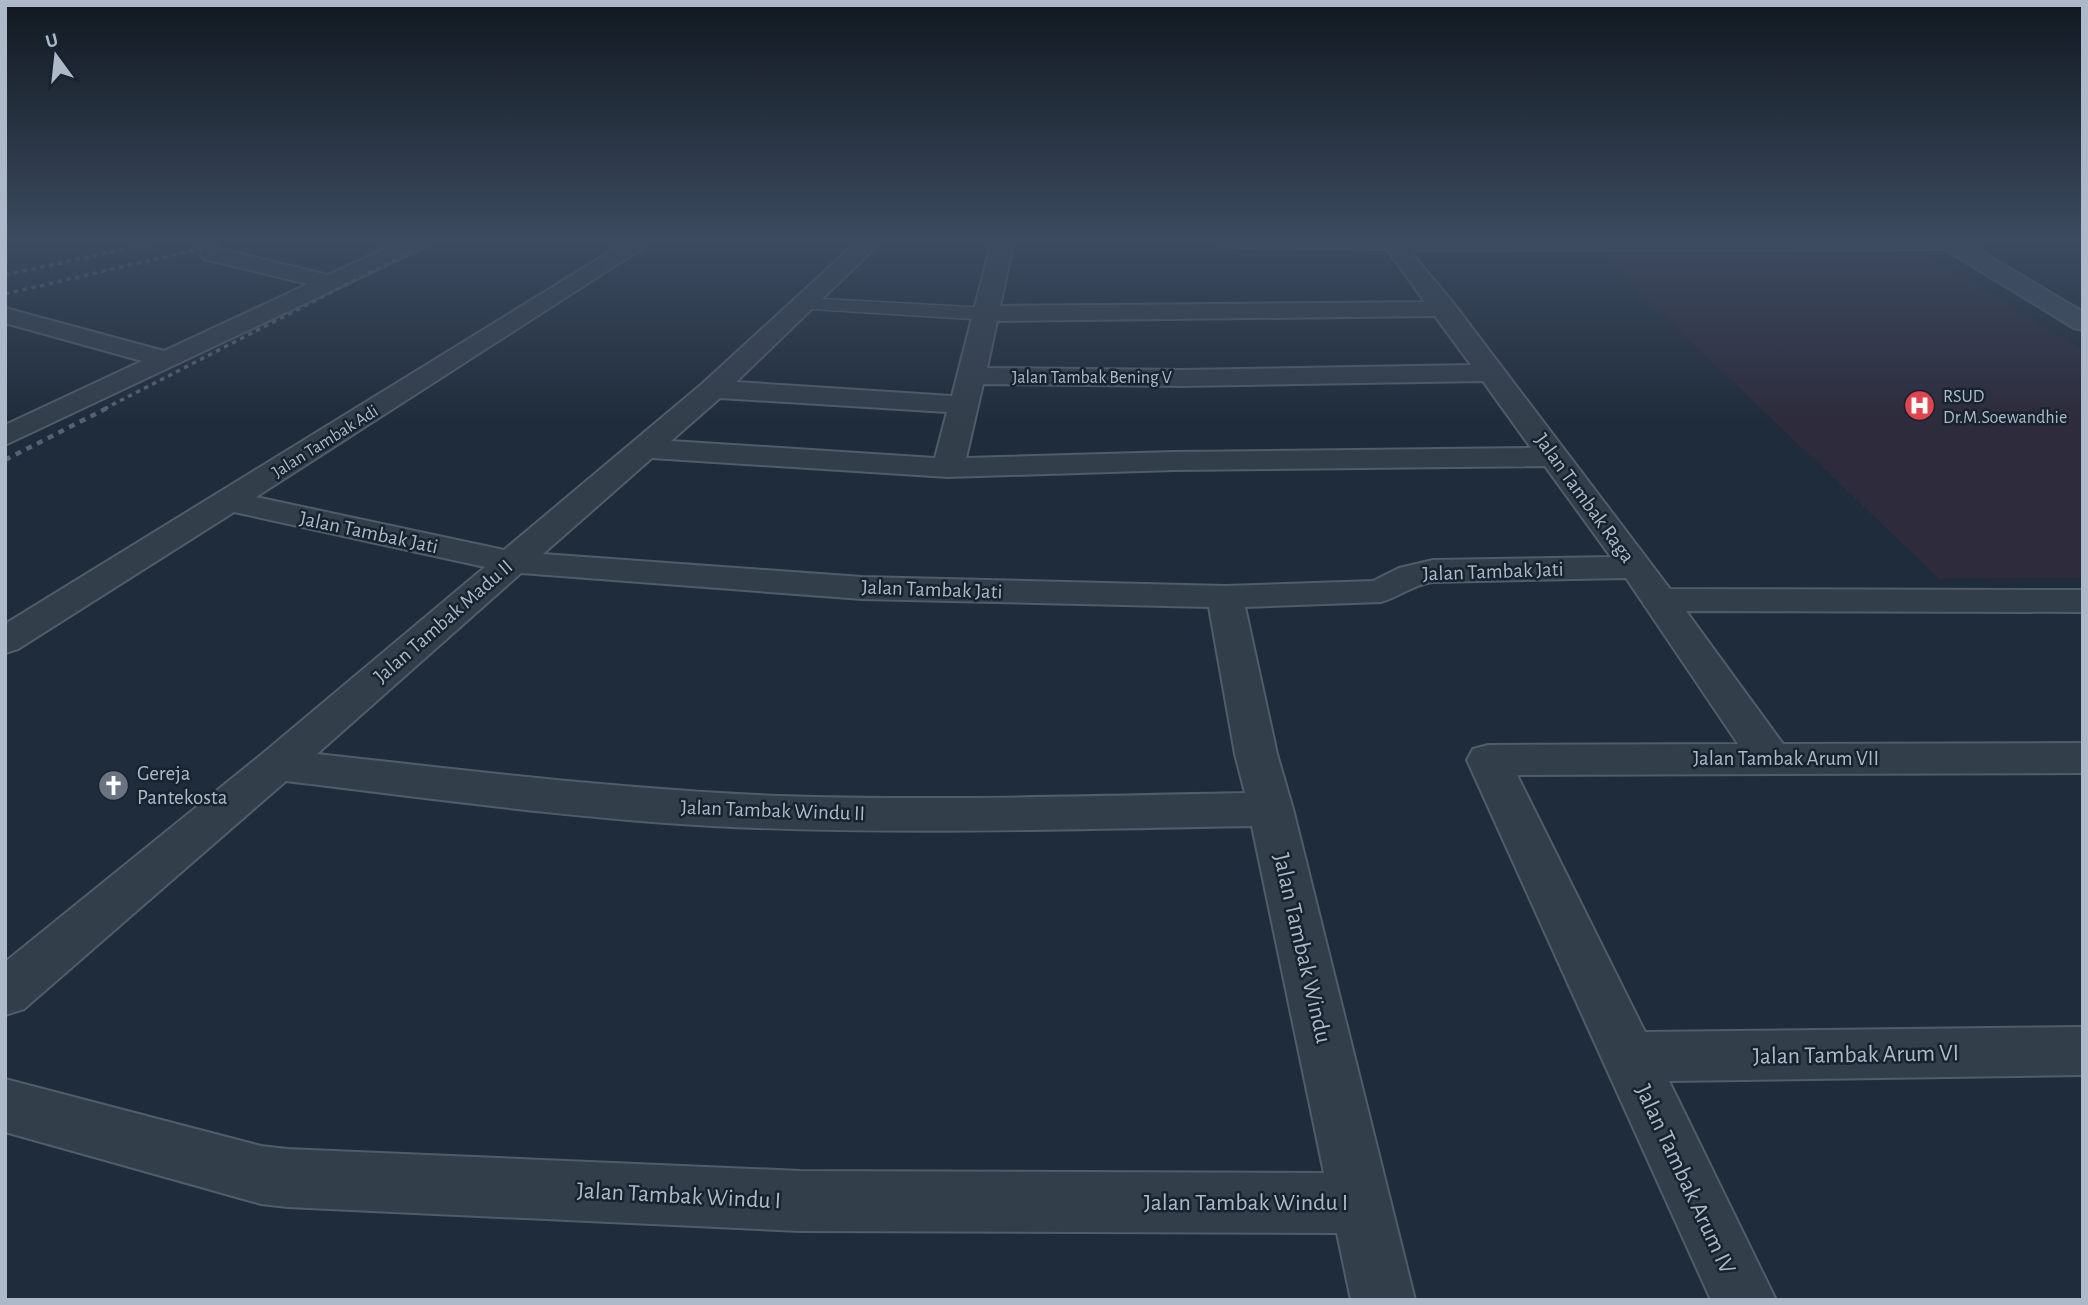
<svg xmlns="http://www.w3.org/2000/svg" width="2088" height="1305" font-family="'Alegreya Sans',sans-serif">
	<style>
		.medical { fill: #2d2b3c }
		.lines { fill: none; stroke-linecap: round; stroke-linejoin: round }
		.lane-casing { stroke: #505c69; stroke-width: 3 }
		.street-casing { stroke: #505c69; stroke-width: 4 }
		.secondary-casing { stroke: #505c69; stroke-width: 4 }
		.lane { fill: #333e4b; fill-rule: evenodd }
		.street { fill: #333e4b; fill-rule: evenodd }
		.secondary { fill: #404d5f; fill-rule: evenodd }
		.rail-far1 { stroke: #546273; stroke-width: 3.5; stroke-dasharray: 4.5 4.5; stroke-linecap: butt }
		.rail { stroke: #546273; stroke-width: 4.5; stroke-dasharray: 6 6; stroke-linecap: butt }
		.labels { text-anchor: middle; stroke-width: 5; stroke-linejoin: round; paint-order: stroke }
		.far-street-label { font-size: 18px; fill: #adb9c8; stroke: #182330 }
		.far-poi-label { font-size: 18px; fill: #adb9c8; stroke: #182330; text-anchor: start }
		.street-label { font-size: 21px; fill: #adb9c8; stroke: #182330 }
		.poi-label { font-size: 21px; fill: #adb9c8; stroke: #182330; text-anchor: start }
		.near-street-label { font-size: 24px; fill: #adb9c8; stroke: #182330 }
	</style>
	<rect width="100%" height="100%" fill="#1f2c3b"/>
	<path class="medical" d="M1916,249L2083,350V578L1939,579L1595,250Z"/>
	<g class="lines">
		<defs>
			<path id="lane" d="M803,298L988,308L995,310L998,314L995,318L988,320L796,308L793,304L796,300Z"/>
			<path id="street" d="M403,240H432L429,245L5,445V425L142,361L5,323V308L164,351L308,284L204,259L201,254L204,249L212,247L328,275Z
				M629,240H655L256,497L504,550L703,383L859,240H883L736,382L952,396L992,240H1014L1000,306L1425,302L1387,249L1228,247L1220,245L1217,240H1960L1958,247L1950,249L1409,250L1454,304L1670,589L2083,590V612L1686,611L1783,744L2083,743V773L1517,775L1645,1032L2083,1027V1075L1669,1081L1776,1300H1711L1467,760L1473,749L1488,745L1738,744L1626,578L1433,582C1413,584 1400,597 1381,602L1245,607L1277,754L1293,809L1415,1300H1351L1337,1233L800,1231L287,1207L261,1204L5,1132V1079L261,1146L287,1149L800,1171L1324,1173L1252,826C1072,829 892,835 712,826C570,818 428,798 286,781L24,1009L5,1015V962L262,754L485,567L234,512L18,649L5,653V624ZM1435,316L1471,365L1182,370L987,368L997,321ZM1483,381L1531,448L1174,452L966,458L983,384L1182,386ZM720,398L947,412L935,458L671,441ZM652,458L948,477L1174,470L1545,466L1611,557L1433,560L1399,568L1373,581L1225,586L862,577L543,554ZM521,573L862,599L1209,607L1235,754L1245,793C1090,796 935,801 780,796C625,790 471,771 317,754Z"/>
			<path id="secondary" d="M1935,240H1962L2083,312V330L2074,328L1938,245Z"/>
		</defs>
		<use href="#lane" class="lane-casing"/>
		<use href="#street" class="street-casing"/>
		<use href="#secondary" class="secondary-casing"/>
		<use href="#lane" class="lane"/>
		<use href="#street" class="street"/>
		<use href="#secondary" class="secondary"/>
		<path class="rail-far1" d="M5,275L167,240
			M5,294L238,240
			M104,409L433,240"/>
		<path class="rail" d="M5,460L107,408"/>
	</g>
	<linearGradient id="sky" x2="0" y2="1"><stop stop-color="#111820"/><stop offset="0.57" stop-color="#3c4b60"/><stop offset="1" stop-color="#3c4b60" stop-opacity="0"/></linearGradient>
	<rect width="2088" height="423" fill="url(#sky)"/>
	<defs>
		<symbol id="hospital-disc" viewBox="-11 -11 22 22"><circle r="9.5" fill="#e0444e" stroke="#182330"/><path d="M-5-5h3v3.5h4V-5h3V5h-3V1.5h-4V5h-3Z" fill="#fff"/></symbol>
		<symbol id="church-disc" viewBox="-11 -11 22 22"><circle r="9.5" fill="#6b7280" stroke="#182330"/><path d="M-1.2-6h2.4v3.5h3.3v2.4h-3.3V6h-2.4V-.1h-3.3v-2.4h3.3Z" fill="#fff"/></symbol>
	</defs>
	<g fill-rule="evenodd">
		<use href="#hospital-disc" x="1902" y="388" width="35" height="35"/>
		<use href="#church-disc" x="96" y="768" width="35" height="35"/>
	</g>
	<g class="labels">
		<g class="far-street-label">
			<text x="1092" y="383">Jalan Tambak Bening V</text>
			<text transform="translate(325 441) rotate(-32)" y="6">Jalan Tambak Adi</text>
		</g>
		<g class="far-poi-label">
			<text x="1943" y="402">RSUD<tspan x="1943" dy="21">Dr.M.Soewandhie</tspan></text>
		</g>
		<g class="street-label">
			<text transform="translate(1585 498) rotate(54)" y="7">Jalan Tambak Raga</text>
			<text transform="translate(369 532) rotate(12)" y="7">Jalan Tambak Jati</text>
			<text transform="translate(1493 571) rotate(-2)" y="7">Jalan Tambak Jati</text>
			<text transform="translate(932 589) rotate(2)" y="7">Jalan Tambak Jati</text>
			<text transform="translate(443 621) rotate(-41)" y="7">Jalan Tambak Madu II</text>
			<text x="1786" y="765">Jalan Tambak Arum VII</text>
			<text transform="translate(773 810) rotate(2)" y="7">Jalan Tambak Windu II</text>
		</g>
		<g class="poi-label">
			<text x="137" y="780">Gereja<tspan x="137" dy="24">Pantekosta</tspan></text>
		</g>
		<g class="near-street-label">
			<text transform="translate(1303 948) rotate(77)" y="8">Jalan Tambak Windu</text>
			<text transform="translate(1856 1054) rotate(-1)" y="8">Jalan Tambak Arum VI</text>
			<text transform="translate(1686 1179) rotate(65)" y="8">Jalan Tambak Arum IV</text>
			<text transform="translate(679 1195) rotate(3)" y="8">Jalan Tambak Windu I</text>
			<text x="1246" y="1210">Jalan Tambak Windu I</text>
		</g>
	</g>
	<rect width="2088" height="1305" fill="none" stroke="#adb9c8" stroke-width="14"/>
	<g transform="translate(56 56) rotate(345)" stroke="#182330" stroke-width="5" paint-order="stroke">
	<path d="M0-5L12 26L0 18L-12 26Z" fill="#adb9c8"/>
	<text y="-10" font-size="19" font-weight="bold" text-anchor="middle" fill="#adb9c8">U</text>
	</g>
</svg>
